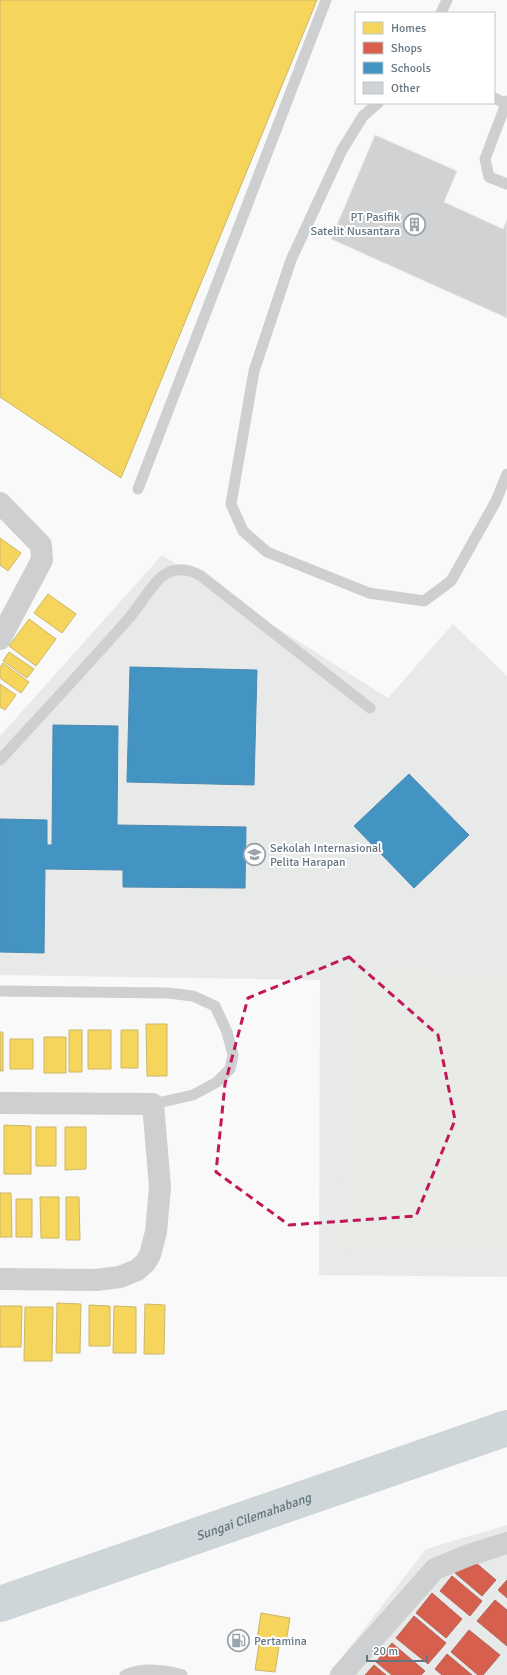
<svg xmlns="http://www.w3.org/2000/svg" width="507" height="1675" font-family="Signika,sans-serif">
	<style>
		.built { fill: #e8e9e9 }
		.green { fill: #e8ebe6 }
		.homes { fill: #f6d55c; stroke: #cab868 }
		.shops { fill: #d6604d; stroke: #b4675d }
		.schools { fill: #4393c3; stroke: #4d8ab0 }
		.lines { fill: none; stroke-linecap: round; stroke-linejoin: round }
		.river { stroke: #ced6d9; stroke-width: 36 }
		.building { fill: #d0d2d3; stroke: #e8e8e8 }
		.lane { stroke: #cecfd0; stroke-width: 11 }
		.street { stroke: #cecfd0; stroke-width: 22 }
		.marked { fill: none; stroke: #c2185b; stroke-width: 3; stroke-dasharray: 8 5; stroke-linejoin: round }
		.labels { text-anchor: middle; stroke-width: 4; stroke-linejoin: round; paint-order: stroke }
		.poi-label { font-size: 12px; fill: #657683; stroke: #fff; text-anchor: start }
		.water-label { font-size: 13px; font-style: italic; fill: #60757c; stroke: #fff }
	</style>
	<rect width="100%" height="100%" fill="#f9f9f9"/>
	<path class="built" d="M162,555L388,698L453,624L507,676V1277L319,1275L320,980L0,975V736Z
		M507,1525V1675H328L426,1549Z"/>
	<path class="green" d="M349,970L507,973V1252L342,1248Z"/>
	<path class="homes" d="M0,0H317L121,478L0,397Z
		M0,538L21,553L8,571L0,565Z
		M48,594L76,614L62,633L34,613Z
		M29,619L56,639L36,666L9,646Z
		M9,652L34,669L27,678L3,661Z
		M3,663L29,682L21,693L0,678V667Z
		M0,684L16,695L5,710L0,707Z
		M146,1024H167V1076H147Z
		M69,1030H82V1072H69Z
		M88,1030H111V1069H88Z
		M121,1030H138V1068H121Z
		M0,1032H3V1071H0Z
		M44,1037H66V1073H44Z
		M10,1039H33V1069H10Z
		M4,1125L31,1126V1174H4Z
		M36,1127H56V1166H36Z
		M65,1127H86V1169L65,1170Z
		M0,1193H11L12,1237H0Z
		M40,1197H59V1238H41Z
		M66,1197H79L80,1240H66Z
		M16,1199H32V1237H16Z
		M57,1303L81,1304L80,1353H56Z
		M145,1304L165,1305L164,1354H144Z
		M89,1305L110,1306V1346H89Z
		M0,1306H22L21,1347H0Z
		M114,1306L136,1307V1353H113Z
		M25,1307H53L52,1361H24Z
		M261,1613L290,1618L286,1643L257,1639Z
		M259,1644L279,1647L275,1672L255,1670Z"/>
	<path class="shops" d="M469,1557L496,1580L482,1596L455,1573Z
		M452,1576L482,1601L470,1616L440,1591Z
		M507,1580V1598L498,1590Z
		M432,1593L462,1619L446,1638L416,1613Z
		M495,1600L507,1610V1646L477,1621Z
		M414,1616L446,1643L428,1664L396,1638Z
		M469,1630L500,1655L483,1675H478L451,1652Z
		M392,1643L425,1671L421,1675H392L376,1662Z
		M447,1654L472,1675H442L435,1669Z
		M374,1665L386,1675H365Z"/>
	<path class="schools" d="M130,667L257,670L254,785L127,782Z
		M53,725L118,726L117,825L246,827L245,888L123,887V870L45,869L44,953L0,952V819L47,820V845H52Z
		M409,774L469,835L414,888L354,826Z"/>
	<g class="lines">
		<path class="river" id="s1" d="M0,1604L507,1428"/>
	</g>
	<path class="building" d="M375,135L457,171L444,202L503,229L507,220V318L331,239Z"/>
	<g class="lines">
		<path class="lane" d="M441,13L447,0
			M494,98L507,104
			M507,101L485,159L489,177L507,184
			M378,103L363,116L342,150L291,260L254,371L231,504L243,531L267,552L369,593L424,601L451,581L496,501L507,474
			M138,489L326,0
			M0,760C43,713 87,666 129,618C138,608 154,581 164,575C176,567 189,569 201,576L370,708
			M0,991L168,993L193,996L215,1006L227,1032L233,1055L230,1069L217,1082L193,1095L153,1104
			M125,1675C142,1668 166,1669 182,1675"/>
		<path class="street" d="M0,503L41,545L42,560L0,639
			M0,1103L153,1104L160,1187L156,1232L150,1255L145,1263L137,1270L120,1277L96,1280L0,1279
			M341,1675L435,1569L469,1555L507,1543"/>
	</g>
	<path class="marked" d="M349,957L438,1035L455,1120L416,1216L289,1225L216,1172L225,1084L248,998Z"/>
	<defs>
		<symbol id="building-ring" viewBox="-11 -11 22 22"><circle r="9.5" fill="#fff" stroke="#99a4ac" stroke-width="1.5"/><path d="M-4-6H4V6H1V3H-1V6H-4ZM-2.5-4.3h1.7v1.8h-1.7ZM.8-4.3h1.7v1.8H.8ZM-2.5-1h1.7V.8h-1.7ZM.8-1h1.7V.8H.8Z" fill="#99a4ac"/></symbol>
		<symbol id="school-ring" viewBox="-11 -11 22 22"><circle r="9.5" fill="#fff" stroke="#99a4ac" stroke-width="1.5"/><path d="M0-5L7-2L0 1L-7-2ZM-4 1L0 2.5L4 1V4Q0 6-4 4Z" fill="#99a4ac"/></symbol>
		<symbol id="fuel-ring" viewBox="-11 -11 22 22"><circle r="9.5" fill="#fff" stroke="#99a4ac" stroke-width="1.5"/><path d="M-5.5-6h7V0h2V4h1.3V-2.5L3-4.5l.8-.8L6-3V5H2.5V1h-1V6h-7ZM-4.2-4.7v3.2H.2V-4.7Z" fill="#99a4ac"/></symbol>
	</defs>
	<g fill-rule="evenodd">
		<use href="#building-ring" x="402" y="212" width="25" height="25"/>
		<use href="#school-ring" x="242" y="842" width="25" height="25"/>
		<use href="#fuel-ring" x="226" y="1628" width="25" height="25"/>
	</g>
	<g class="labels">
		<g class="poi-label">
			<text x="400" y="221" text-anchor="end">PT Pasifik<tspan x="400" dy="14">Satelit Nusantara</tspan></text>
			<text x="270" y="852">Sekolah Internasional<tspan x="270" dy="14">Pelita Harapan</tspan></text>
			<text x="254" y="1645">Pertamina</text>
		</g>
		<g class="water-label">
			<text dy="5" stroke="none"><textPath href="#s1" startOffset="268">Sungai Cilemahabang</textPath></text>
		</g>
	</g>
	<rect x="355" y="12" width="140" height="92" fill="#ffffff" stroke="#c1c8cd"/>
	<rect x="363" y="22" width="20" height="12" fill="#f6d55c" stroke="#c1c8cd"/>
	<text x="391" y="32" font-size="12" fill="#657683">Homes</text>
	<rect x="363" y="42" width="20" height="12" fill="#d6604d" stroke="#c1c8cd"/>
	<text x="391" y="52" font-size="12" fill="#657683">Shops</text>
	<rect x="363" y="62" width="20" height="12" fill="#4393c3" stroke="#c1c8cd"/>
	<text x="391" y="72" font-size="12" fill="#657683">Schools</text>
	<rect x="363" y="82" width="20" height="12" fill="#d0d2d3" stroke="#c1c8cd"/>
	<text x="391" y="92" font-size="12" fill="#657683">Other</text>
	<path d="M367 1655v6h60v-6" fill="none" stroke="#657683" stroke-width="2"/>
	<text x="373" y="1655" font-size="12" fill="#657683" stroke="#ffffff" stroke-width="3" paint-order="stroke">20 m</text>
</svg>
